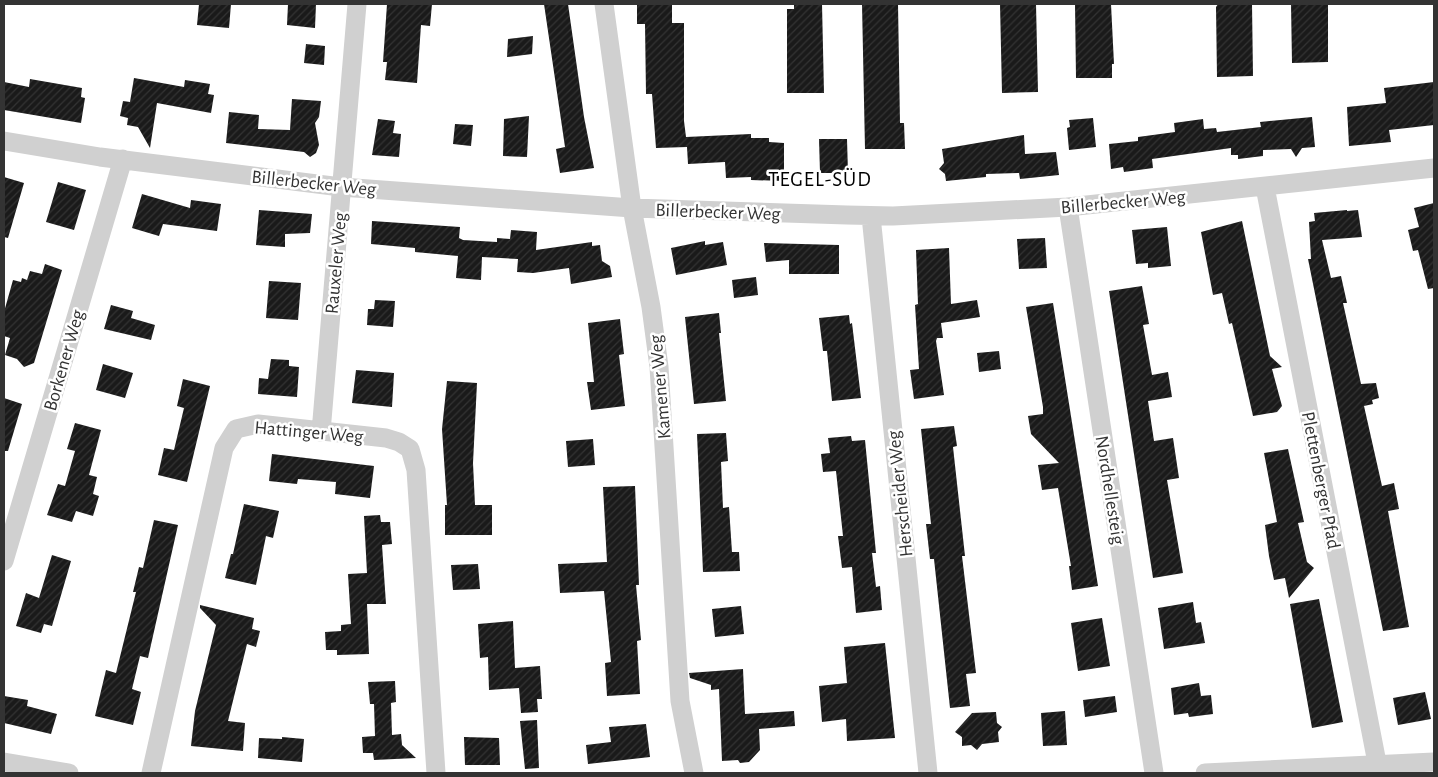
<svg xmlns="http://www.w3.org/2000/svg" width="1438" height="777" font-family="'Alegreya Sans',sans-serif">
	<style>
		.building { fill: url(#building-hatch) }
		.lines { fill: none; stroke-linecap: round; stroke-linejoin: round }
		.minor { stroke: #d0d0d0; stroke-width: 19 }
		.labels { text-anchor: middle; stroke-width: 5; stroke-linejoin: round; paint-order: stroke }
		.street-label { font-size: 19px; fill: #333; stroke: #fff }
		.quarter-label { font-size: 21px; letter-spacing: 1px; fill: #000; stroke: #fff }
	</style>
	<defs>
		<pattern id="building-hatch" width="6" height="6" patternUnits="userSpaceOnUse" patternTransform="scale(1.25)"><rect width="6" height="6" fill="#1a1a1a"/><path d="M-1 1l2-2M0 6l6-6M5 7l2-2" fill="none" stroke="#333"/></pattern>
	</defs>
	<rect width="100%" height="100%" fill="#fff"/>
	<path class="building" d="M199,4H231L229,28L197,25Z
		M288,4H316L315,28L287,25Z
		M387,4H432L430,26L421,25L417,83L385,80L387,62H383Z
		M544,4H568L584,117L594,168L560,173L556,149L565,147Z
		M637,4H672V23H684V121L686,137L751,134V138H769V142L784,143V181L751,180V177L726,178L725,162L688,164L687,147L656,148L652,94H646L645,24H637Z
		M794,4H822L824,93H787V9H794Z
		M862,4H898L900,123H904L905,149H865Z
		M1000,4H1036L1038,92L1002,93Z
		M1075,4H1111L1114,64H1112V78H1076Z
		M1218,4H1252L1253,76L1217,77L1216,7Z
		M1291,4H1328V62L1292,63Z
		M533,36L532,54L507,57L508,39Z
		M306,44L325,46L324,65L304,63Z
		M134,78L184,87L185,80L210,84L208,94L214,95L211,113L157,103L150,148L138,127L127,125L128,118L120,116L123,101L130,102Z
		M30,79L82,88L81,97L85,98L81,123L4,110V82L29,87Z
		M1434,82V125L1389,130L1391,142L1349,146L1347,107L1386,103L1384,88Z
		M292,99L321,101L319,117L315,123L319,145L316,153L310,157L304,152L226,143L229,112L259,115L258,129L290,130Z
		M529,116L527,157L503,156L504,119Z
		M1312,117L1315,147L1302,148L1296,157L1291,149L1263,150V156L1238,159V155H1231V148L1152,159L1153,168L1124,172L1123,167L1111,169L1109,144L1138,141V137L1175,132L1174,123L1203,119L1204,129L1216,128L1217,132L1261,127L1260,122Z
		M1093,118L1096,147L1069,150L1067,128L1070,127L1069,120Z
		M378,119L395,121L393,133L401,134L399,157L372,155Z
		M455,124L473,125L471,146L453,144Z
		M1024,135L1025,154L1056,152L1059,175L1020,179L1019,173L986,174V177L946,181L945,174L939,169L944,163L942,149Z
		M819,139H847L848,173H820Z
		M4,177L24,183L8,238L4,237Z
		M58,182L86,190L74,230L46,222Z
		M142,194L190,208L191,200L221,204L217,231L163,224L159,236L132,228Z
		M1434,203V288L1428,289L1418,250L1413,251L1408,230L1419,227L1414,208Z
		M259,210L312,214L310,233L285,234V247L256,245Z
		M1347,210V211L1358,210L1362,237L1322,240L1331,278L1341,276L1347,303H1343L1361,384L1376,383L1379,398L1372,400L1373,404L1364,406L1382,486L1394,483L1399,509L1388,511L1409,627L1383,631L1308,259H1311L1309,222L1315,221L1314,213Z
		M372,221L460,227L459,238L463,240L497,242V238L510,239L511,230L537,232L536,250L592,242V246L600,245L602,261L610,266L612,277L571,284L569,268L533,273L517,272L518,259L482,257L481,280L456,278L458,256L415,252V248L371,244Z
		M1242,221L1270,356L1282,367L1272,369L1282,406L1277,412L1253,416L1232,323L1229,324L1222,293L1213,295L1201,232Z
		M1167,227L1171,266L1148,268V263L1136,264L1132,230Z
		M1045,238L1047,268L1019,269L1017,239Z
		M705,241V245L723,242L727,265L676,275L671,248Z
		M764,243L839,245V274H789V260L766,262Z
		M949,248L951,304L977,300L980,317L941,323L943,338H937L936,341L944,395L914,399L910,370L919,369L915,305L918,304L916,250Z
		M45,264L62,270L34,363L24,367L17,359L5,355L10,338L4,336V312L13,280L21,282L22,278L27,280L30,271L42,274Z
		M756,277L758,295L734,298L732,280Z
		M269,281L301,283L298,320L266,318Z
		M1142,286L1149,324L1143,325L1152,375L1168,372L1172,397L1148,401L1154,441L1173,438L1179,478L1167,480L1183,573L1153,578L1109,291Z
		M375,300L395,301L393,327L367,325L368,309H374Z
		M1053,303L1098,586L1072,590L1069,566H1071L1058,488L1042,490L1038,465L1059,463L1031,434L1028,416L1043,414V407L1026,307Z
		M111,305L133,311L131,318L155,325L151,340L104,329Z
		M719,313L721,333H719L726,401L694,404L685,317Z
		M849,315L850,324L852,323L861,398L832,401L827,351H823L819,318Z
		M620,319L624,354L619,355L625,406L591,410L587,382H594L588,323Z
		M999,351L1001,369L979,372L977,353Z
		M271,359L289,360V366L299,367L297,397L258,394L259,378L268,379Z
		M103,364L133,373L125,398L96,390Z
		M356,370L394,373L392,407L352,403Z
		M183,379L210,386L187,482L158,475L164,448L174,450L184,408L177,406Z
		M447,381L477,383L473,463L475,505H492V535H445V505H447L442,429Z
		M4,398L22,404L8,451H4Z
		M75,423L101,430L89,475L97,477L93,494L99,496L93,516L76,511L72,522L47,515L58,484L65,486L75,451L67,449Z
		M954,426L957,446L953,447L965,556H962L976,673L966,674L970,706L950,708L934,559H930L926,524H931L921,429Z
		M726,433L728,461L721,462L723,508L729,507L732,552H739L740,571L703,572L697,434Z
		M851,436L852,441L865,440L876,553H872L876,587L880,586L882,610L856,613L852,567L842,568L838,536H843L836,471L823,472L821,454L830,453L828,438Z
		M593,439L595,465L568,467L566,441Z
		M1288,449L1304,522L1298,523L1307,562L1314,568L1289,598L1285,578L1274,580L1269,556L1265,525L1277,522L1264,453Z
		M272,454L374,466L370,498L335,494L336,482L298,479L297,484L269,481Z
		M635,486L639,585H636L641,640L637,641L640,694L607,696L605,663L611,662L604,591L560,593L558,564L607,562L603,487Z
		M244,504L279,511L273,538L266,536L256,585L225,578L231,554H233Z
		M380,515L381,522H390L392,544L382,545L386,604H367L369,654L337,655V650H326L325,632L341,631V625L351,624L348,574L367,573L364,516Z
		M154,520L178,525L148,658L140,656L132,689L141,692L133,725L95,716L106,670L116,673L136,592H133L139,567L143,568Z
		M52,555L71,561L52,626L44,624L41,633L16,626L26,593L39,598Z
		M478,564L480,589L453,590L451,565Z
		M1319,599L1343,722L1312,728L1290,604Z
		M1193,602L1196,623L1201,622L1205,643L1164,649L1158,608Z
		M200,605L254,618L252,629L260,631L256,647L247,644L228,721L245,723L243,751L191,746L195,711L216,625L200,608Z
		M741,606L744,634L715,637L712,609Z
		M1102,618L1110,666L1078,671L1071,623Z
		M513,621L515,668L540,666L542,699H537L538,712L521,713L519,688L489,690L488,657L480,658L478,624Z
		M885,643L895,738L847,741L846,719L822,722L819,686L847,683L844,647Z
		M743,669L745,714L794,711L795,726L759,729L760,750L749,762L740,763L738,760L722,761L719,689L711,690V685L690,678L689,673Z
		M395,681L396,702L391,703L392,735L401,734L402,745L416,758L374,760L373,753H363L362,737L375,736L374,704H370L368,682Z
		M1199,683L1201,696L1211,695L1213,714L1189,717L1188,713L1174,715L1171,688Z
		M1425,692L1431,719L1398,725L1393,698Z
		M4,696L28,700L27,706L57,714L51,734L4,723Z
		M1115,696L1117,712L1085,717L1083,700Z
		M1065,711L1067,745L1043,746L1041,713Z
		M996,712L997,723L1002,727L998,732L999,742L982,744L977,750L971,745L962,746V737L955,732L972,713Z
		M537,720L539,768L525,769L520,721Z
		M646,724L650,757L588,764L586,745L611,742L609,727Z
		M282,737L304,739L302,762L258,758L259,738L282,739Z
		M464,737L499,738L500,765H465Z"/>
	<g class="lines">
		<path class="minor" d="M604,4L632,208L651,307L659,367L680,701L694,773
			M4,141L100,157L341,187L632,208L847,215L893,216L1068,207L1434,168
			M1265,187L1379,773
			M1068,207L1154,773
			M871,216L928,773
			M321,432L357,4
			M4,561L123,159
			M4,762L69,773
			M151,773L224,448L236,429L258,424L386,438L399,442L410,449L416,470L436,773
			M1205,773L1434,762"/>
	</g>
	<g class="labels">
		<g class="street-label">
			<text transform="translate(314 182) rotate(6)" y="7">Billerbecker Weg</text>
			<text transform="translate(1123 201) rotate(-5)" y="7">Billerbecker Weg</text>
			<text transform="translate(718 211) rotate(2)" y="7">Billerbecker Weg</text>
			<text transform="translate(335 263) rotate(-85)" y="7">Rauxeler Weg</text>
			<text transform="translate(63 360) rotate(-74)" y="7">Borkener Weg</text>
			<text transform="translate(659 387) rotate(-95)" y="7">Kamener Weg</text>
			<text transform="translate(309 431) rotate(5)" y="7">Hattinger Weg</text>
			<text transform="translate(1322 480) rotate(79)" y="7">Plettenberger Pfad</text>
			<text transform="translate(1111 490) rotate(81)" y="7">Nordhellesteig</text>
			<text transform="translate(899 494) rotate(-96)" y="7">Herscheider Weg</text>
		</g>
		<g class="quarter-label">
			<text x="820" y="186">TEGEL-SÜD</text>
		</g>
	</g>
	<rect width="1438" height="777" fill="none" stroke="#333333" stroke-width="10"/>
</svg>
